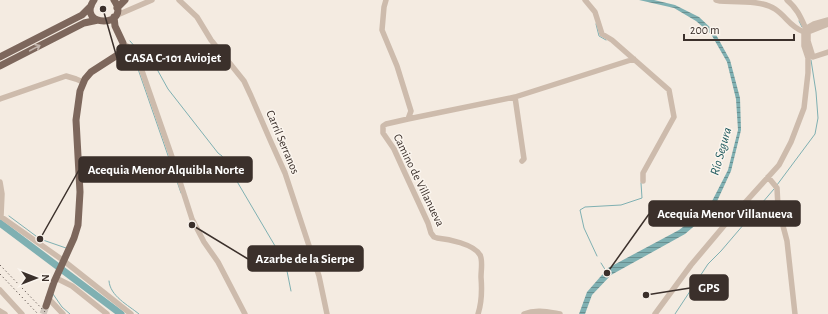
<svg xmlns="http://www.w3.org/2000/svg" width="828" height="314" font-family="'Alegreya Sans',sans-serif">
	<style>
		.water { fill: url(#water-rules) }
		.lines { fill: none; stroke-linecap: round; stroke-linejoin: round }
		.stream { stroke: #7fb0b2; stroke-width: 1 }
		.river { stroke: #7fb0b2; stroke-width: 7 }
		.major-tunnel { stroke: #cfc6bd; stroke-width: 7; stroke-dasharray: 7 3.5; stroke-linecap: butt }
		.minor { stroke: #cdbbac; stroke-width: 5.5 }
		.major { stroke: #7d675c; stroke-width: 7 }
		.rail { stroke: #3b302b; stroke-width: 1; stroke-dasharray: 1 3; stroke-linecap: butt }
		.oneway { stroke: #c2b5ac }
		.labels { text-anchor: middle; stroke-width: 3; stroke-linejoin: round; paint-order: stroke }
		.street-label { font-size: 12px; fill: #3b302b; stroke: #fbf5ee }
		.water-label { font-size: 13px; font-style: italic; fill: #1f5a5e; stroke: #fbf5ee }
		.leader { fill: none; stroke: #3b302b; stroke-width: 1.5 }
		.callout-dot { fill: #3b302b; stroke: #fbf5ee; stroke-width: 1.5 }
		.callout { fill: #3b302b; stroke: #3b302b; stroke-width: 1.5 }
		.callout-label { font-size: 13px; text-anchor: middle; font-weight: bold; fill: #fff }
	</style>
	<defs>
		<pattern id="water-rules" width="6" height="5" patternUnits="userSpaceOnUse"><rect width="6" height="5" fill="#7fb0b2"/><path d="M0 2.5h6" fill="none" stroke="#699091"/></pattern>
	</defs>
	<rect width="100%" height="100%" fill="#f4ebe1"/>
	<path class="water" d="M639,0H654L675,5L699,17L714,31L730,60L740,98L741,130L731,171L713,210L685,234L611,275L592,295L585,314H579L587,292L608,268L679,230L709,207L728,170L738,130L736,99L727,62L711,34L696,21L674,8Z"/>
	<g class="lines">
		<path class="stream" d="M799,21L802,27
			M596,24L599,36L606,40
			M130,41L142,55L153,62L168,89L218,153L222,156L278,251L280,262L287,271L291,291
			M137,66L181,193
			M777,185L815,134L818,118L816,92L811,60
			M9,216L40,239L66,248
			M597,256L584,228L580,210L585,207L621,205L642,198L641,183
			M601,263L606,271
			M109,281C110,296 128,305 139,314
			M53,294L62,307L70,314
			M675,314L708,264L721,251L774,189"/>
		<path class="river" d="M0,223L121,314"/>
		<path class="major-tunnel" d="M43,314L46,306"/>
		<path class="minor" d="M179,0L197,17L211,40L244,81L251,96L271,142L285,173L319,276L327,314
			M386,0L384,7L382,30L397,66L411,111L408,119L386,124L383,126V133L394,149L404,171L428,223L431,233L434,237L437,238C448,239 474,244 480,255C483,260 481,270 481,277C482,289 482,302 478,314
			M585,0L595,12L602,34L612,40L669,90L674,117L643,173V181
			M716,0L720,1C735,2 762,0 775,9C787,17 789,26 804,32
			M787,0C797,8 801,18 806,29
			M115,16L152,0
			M828,24L808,32V41L813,57L828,52
			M123,44L127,46L141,68L172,157L192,219L204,242L218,262L245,314
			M515,97L634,59
			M0,99L66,76L76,79L83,82
			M408,119L515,97L524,159L522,161
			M768,177L777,188L778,207L787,241L795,314
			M0,182L2,194L1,216
			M0,216L64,261L131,314
			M56,278L72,286L107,314
			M0,290L22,314
			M48,298L63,314
			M0,311L5,314
			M524,314C536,309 548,312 560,314
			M655,314L691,265L723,227L779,165L791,142L804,108L808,73V58L804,46V32L807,28L814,24L828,20"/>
		<path class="major" d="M94,0C75,28 133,28 114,0
			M117,8L125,0
			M0,57L82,15L91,6
			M0,66L84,23L98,20
			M46,306L54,282L74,238L78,225L80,192L76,120L80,91L85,79L91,72L119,54L123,49V43L115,26L114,17"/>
		<path class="rail" d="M0,265L47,314
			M0,274L38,314"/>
	</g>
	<defs><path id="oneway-shaft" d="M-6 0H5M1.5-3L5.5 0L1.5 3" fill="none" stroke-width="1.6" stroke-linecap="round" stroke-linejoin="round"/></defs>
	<use class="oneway" href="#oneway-shaft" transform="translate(35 48) rotate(-28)"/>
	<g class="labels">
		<g class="street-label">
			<text transform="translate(283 142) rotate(67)" y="4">Carril Serranos</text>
			<text transform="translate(419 180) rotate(64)" y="4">Camino de Villanueva</text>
		</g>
		<g class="water-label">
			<text transform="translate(720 151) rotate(-74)" y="5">Río Segura</text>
		</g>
	</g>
	<path class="leader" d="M103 9L117 58M40 239L79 170M607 273L649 214M192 225L248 259M646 295L690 288"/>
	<g class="callout-dot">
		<circle cx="103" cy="9" r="4"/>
		<circle cx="40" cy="239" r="4"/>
		<circle cx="607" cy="273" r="4"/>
		<circle cx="192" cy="225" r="4"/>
		<circle cx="646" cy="295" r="4"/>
	</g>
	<g class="callout">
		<rect x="117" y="45" width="113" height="25" rx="4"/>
		<rect x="79" y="157" width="173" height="25" rx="4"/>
		<rect x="649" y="201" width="151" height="25" rx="4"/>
		<rect x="248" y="246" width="115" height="25" rx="4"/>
		<rect x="690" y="275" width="38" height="25" rx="4"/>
	</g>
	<g class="callout-label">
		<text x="173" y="62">CASA C-101 Aviojet</text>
		<text x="166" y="174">Acequia Menor Alquibla Norte</text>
		<text x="725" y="218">Acequia Menor Villanueva</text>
		<text x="305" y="263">Azarbe de la Sierpe</text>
		<text x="709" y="292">GPS</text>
	</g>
	<g transform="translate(36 278) rotate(90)" stroke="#fbf5ee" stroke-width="3" paint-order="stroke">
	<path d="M0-3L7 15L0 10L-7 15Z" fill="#3b302b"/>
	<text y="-6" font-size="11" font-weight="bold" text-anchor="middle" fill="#3b302b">N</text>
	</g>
	<path d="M684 34v6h110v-6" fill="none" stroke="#3b302b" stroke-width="2"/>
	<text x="690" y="34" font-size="12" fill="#3b302b" stroke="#fbf5ee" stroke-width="3" paint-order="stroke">200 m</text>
</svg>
